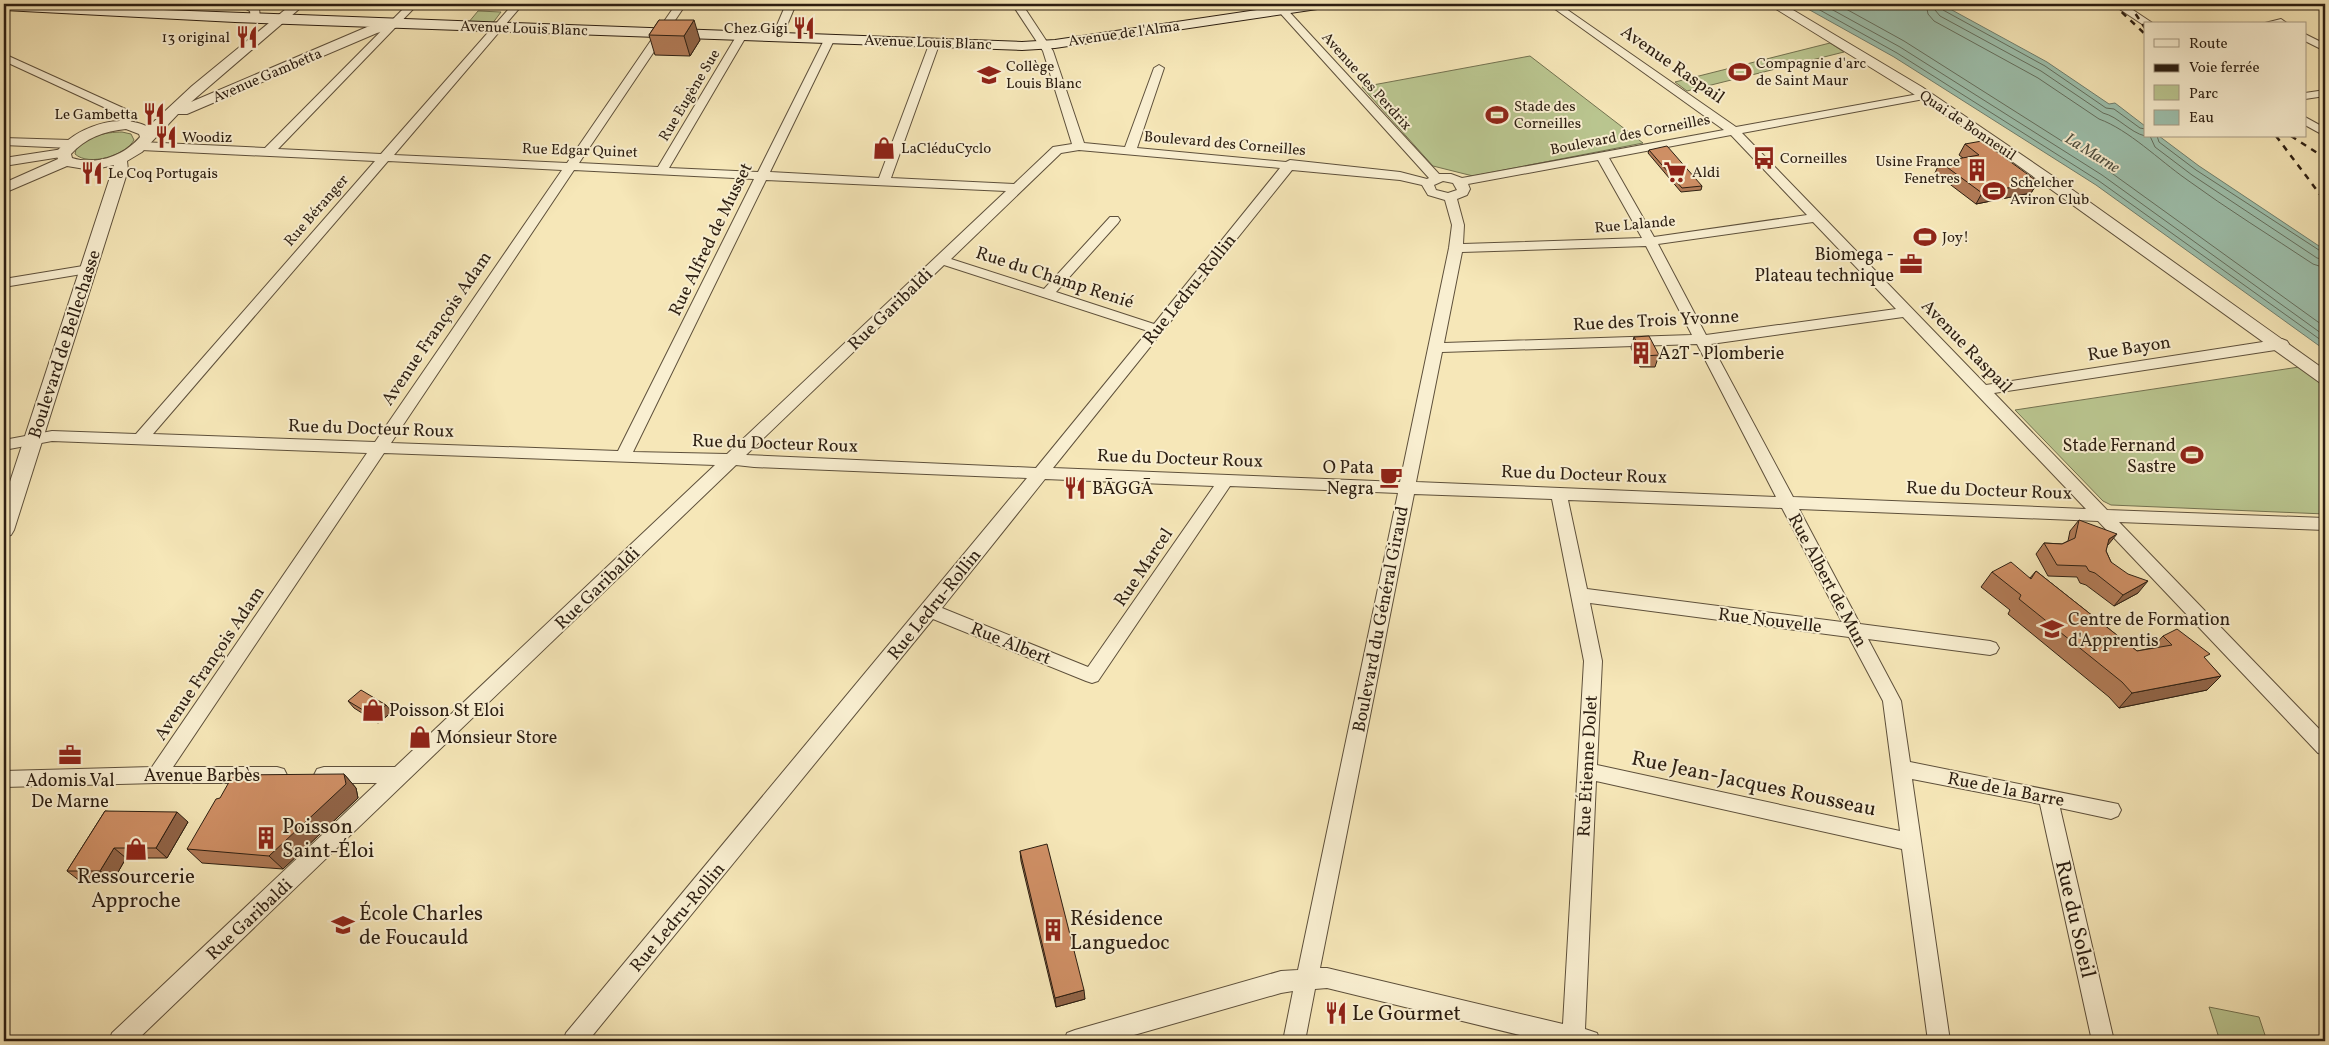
<svg xmlns="http://www.w3.org/2000/svg" width="2329" height="1045" font-family="Vollkorn,serif">
	<style>
		.green { fill: #bac690; stroke: #737250 }
		.water { fill: #9dc0ad; stroke: #707f6f }
		.lines { fill: none; stroke-linecap: round; stroke-linejoin: round }
		.shore { stroke: #646f5f; stroke-width: 1 }
		.minor-casing { stroke: #5e503b; stroke-width: 2 }
		.tertiary-casing { stroke: #5e503b; stroke-width: 2 }
		.secondary-casing { stroke: #2c1e11; stroke-width: 2 }
		.minor { fill: #f9efd1; fill-rule: evenodd }
		.tertiary { fill: #f9efd1; fill-rule: evenodd }
		.secondary { fill: #f9efd1; fill-rule: evenodd }
		.rail { stroke: #2c1e11; stroke-width: 2.5; stroke-dasharray: 6 6; stroke-linecap: butt }
		.wall { fill: #b27b57; stroke: #2c1e11 }
		.shaded-wall { fill: #916447; stroke: #2c1e11 }
		.building { fill: #cf8f65; stroke: #2c1e11 }
		.labels { text-anchor: middle; stroke-width: 4; stroke-linejoin: round; paint-order: stroke }
		.far-street-label { font-size: 15px; fill: #2c1e11; stroke: #f9efd1 }
		.far-poi-label { font-size: 15px; fill: #2c1e11; stroke: #f9efd1; text-anchor: start }
		.far-water-label { font-size: 16px; font-style: italic; fill: #4e4f40; stroke: #f9efd1 }
		.street-label { font-size: 18px; fill: #2c1e11; stroke: #f9efd1 }
		.poi-label { font-size: 18px; fill: #2c1e11; stroke: #f9efd1; text-anchor: start }
		.near-street-label { font-size: 21px; fill: #2c1e11; stroke: #f9efd1 }
		.near-poi-label { font-size: 21px; fill: #2c1e11; stroke: #f9efd1; text-anchor: start }
	</style>
	<rect width="100%" height="100%" fill="#f6e7b8"/>
	<filter id="stains"><feTurbulence type="fractalNoise" baseFrequency=".004" numOctaves="4"/><feColorMatrix values="0 0 0 0 .2 0 0 0 0 .09 0 0 0 0 .02 0 0 0 .5 -.17"/></filter>
	<radialGradient id="worn" r=".72"><stop offset=".6" stop-color="#630" stop-opacity="0"/><stop offset="1" stop-color="#630" stop-opacity=".3"/></radialGradient>
	<path class="green" d="M478,11L501,12L492,24L468,23Z
		M1830,43L1844,52L1687,91L1675,82Z
		M1530,56L1643,143L1473,176L1433,166L1362,87Z
		M122,132L131,134L134,140C126,155 89,167 75,154C77,136 108,132 122,132Z
		M2299,367L2325,385V514L2111,505L2103,501L2015,410Z
		M2209,1007L2259,1017L2267,1041H2220Z"/>
	<path class="water" d="M1799,4H1941L2047,62L2109,104L2115,103L2145,126V136H2159L2199,166L2325,250V350L2096,185L1894,57Z"/>
	<g class="lines">
		<path class="shore" d="M1809,4L1897,53L2099,181L2325,343
			M1822,4L1900,47L2102,175L2325,336
			M1837,4L1904,41L2106,169L2325,327
			M1926,4L1928,14L1934,21L2038,78L2099,119C2129,130 2159,160 2186,179C2227,209 2271,236 2313,264L2325,268
			M1934,4L1935,10L1940,16L2041,71L2103,113C2119,117 2129,132 2145,136
			M1940,4L1943,10L2045,66L2106,108L2114,109L2140,128L2145,129
			M2150,136L2155,147L2192,175L2317,258L2325,260
			M2157,136L2159,142L2196,170L2325,254"/>
		<defs>
			<path id="minor" d="M237,4H250L259,8L260,18L255,21L251,20L250,11Z
				M408,4H418L278,149L381,154L513,4H523L394,155L567,163L676,4H686L579,163L658,167L737,35L742,32L747,35L669,168L758,172L825,38L830,35L835,38L770,172L879,178L930,42L935,39L940,42L891,178L1014,184L1053,147L1072,144L1043,51L1012,4H1022L1053,51L1084,143L1125,147L1154,68L1159,65L1164,68L1137,148L1286,162L1290,160L1400,172L1427,179L1429,178L1272,4H1282L1439,174H1451L1462,178L1724,130L1548,4H1559L1736,127L1924,93L1928,94L1930,96L1928,98L1924,99L1742,133L1986,385L2282,339L2287,341L2289,344L2282,349L1994,393L2107,510L2325,518V530L2119,522L2325,735V755L2318,753L2098,521L1799,509L1860,624L1990,641L1996,643L1999,648L1996,653L1990,655L1868,639L1901,701L1910,762L2118,804L2121,810L2118,816L2111,819L2060,808L2114,1041H2092L2040,804L1912,779L1950,1041H1928L1902,849L1596,781L1585,1029L1597,1033L1600,1041H1544L1327,988L1315,989L1305,1041H1283L1293,991L1281,993L1113,1041H1064L1067,1033L1075,1030L1281,971L1298,970L1398,493L1230,486L1098,681L1092,683L1086,681L933,619L588,1041H563L566,1033L1027,478L754,467L736,465L136,1041H109L112,1033L377,783H324L317,781L314,775L317,769L324,767H395L715,465L384,453L173,767H277L284,769L287,775L284,781L277,783H157L4,787V771L152,767L367,453L52,441L4,450V440L52,431L136,434L375,161L141,150L135,146L141,142L265,148ZM1731,135L1807,215L1654,237L1609,158ZM1079,150L1280,168L1154,324L1056,292L1118,223L1120,220L1118,217H1110L1044,289L951,259L1061,153ZM1598,160L1642,238L1463,244L1464,225L1457,199L1467,195L1470,189L1468,184ZM388,161L562,170L375,442L153,434ZM574,170L754,179L618,451L391,443ZM1292,170L1400,180L1422,185L1428,195L1445,200L1452,225L1449,248L1400,482L1053,468ZM766,180L1006,191L727,454L633,452ZM1443,181L1453,183L1457,190L1448,193L1436,190L1434,185ZM1813,222L1896,309L1706,335L1658,244ZM1646,246L1692,335L1444,343L1462,252ZM944,265L1148,331L1036,468L746,455ZM1903,317L2086,509L1793,497L1711,344ZM1697,344L1776,497L1416,482L1442,352ZM1045,479L1214,486L1088,667L942,608ZM1414,494L1552,499L1584,661L1563,1024L1327,968H1320ZM1568,500L1782,508L1842,622L1587,589ZM1590,603L1849,637L1883,701L1900,831L1597,765L1602,661Z
				M786,4H796L782,37L777,40L773,39L772,37Z
				M2112,4H2124L2154,24H2145V26Z
				M2281,19L2288,24H2261Z
				M2305,34L2325,44V51L2305,41Z
				M4,54L132,112L135,117L125,128H117L115,126L123,116L4,61Z
				M2325,90V96L2305,99V93Z
				M2305,117L2325,128V136L2305,125Z
				M4,138L70,140L76,144L70,148L4,145Z
				M63,149L67,150L69,153L67,156L4,166V158Z
				M89,265L94,266L96,269L94,272L4,287V279Z"/>
			<path id="tertiary" d="M292,4H305L191,102L367,27L392,20L398,24L397,27L377,33L187,114H178L142,152L127,161L128,170L14,530L11,535L4,537V500L114,165L91,170L67,166L4,193V183L58,159L56,153C74,127 120,112 148,127L192,86ZM126,129L139,134L140,137C124,156 96,166 72,158L71,154C85,138 105,131 126,129Z
				M1768,4H1783L1922,87L2060,181L2325,370V384L2319,382L1981,139L1912,93Z"/>
			<path id="secondary" d="M4,4L1022,42L1055,40L1297,4H1331L1324,8L1055,48L1022,50L235,22L4,10Z"/>
		</defs>
		<use href="#minor" class="minor-casing"/>
		<use href="#tertiary" class="tertiary-casing"/>
		<use href="#secondary" class="secondary-casing"/>
		<use href="#minor" class="minor"/>
		<use href="#tertiary" class="tertiary"/>
		<use href="#secondary" class="secondary"/>
		<path class="rail" d="M2113,4L2145,34
			M2129,4L2145,28
			M2276,136L2325,201
			M2291,136L2325,158"/>
	</g>
	<path class="wall" d="M659,20L700,40L690,56L655,55L649,35Z
		M1965,144L2038,182L2031,193L1976,204L1935,173L1940,162L1963,158L1959,155Z
		M1649,150L1702,186L1701,190L1681,192L1648,153Z
		M1634,337L1659,355L1655,367H1640L1631,348Z
		M2079,520L2108,545L2107,546L2106,551L2111,562L2138,593L2114,606L2086,585L2080,583L2077,577L2048,576L2036,554L2044,543L2062,544L2068,541L2070,531Z
		M2036,571L2137,651L2152,648L2163,636L2205,659L2221,676L2207,690L2119,708L2109,697L2008,614L2010,610L1981,587L1992,572L2030,578Z
		M348,701L392,712L378,723L354,708Z
		M344,774L356,788L358,798L283,869L202,863L187,849Z
		M105,811L188,822L167,858H126L113,881H80L67,871Z
		M1020,851L1085,999L1056,1007L1021,861Z"/>
	<path class="shaded-wall" d="M694,20L700,40L690,56L684,36Z
		M2038,182L2031,193L1976,204L1982,193Z
		M2117,534L2108,545L2100,551L2109,539Z
		M2148,581L2138,593L2114,606L2123,595Z
		M2221,676L2207,690L2119,708L2132,693Z
		M386,705L392,712L378,723L373,716Z
		M344,774L356,788L358,798L283,869L269,856Z
		M177,812L188,822L167,858L156,848Z
		M114,848L126,858L113,881L100,871Z
		M1084,990L1085,999L1056,1007L1055,998Z"/>
	<path class="building" d="M659,20H694L684,36L649,35Z
		M1982,141L2038,182L1982,193L1940,162L1979,155L1965,144Z
		M1667,146L1702,186L1682,188L1649,150Z
		M1649,336L1659,355L1644,356L1634,337Z
		M2079,520L2117,534L2109,539L2106,551L2111,562L2128,574L2148,581L2123,595L2095,573L2089,571L2086,566L2057,565L2044,543L2062,544L2075,538Z
		M2011,562L2031,579L2036,571L2137,651L2172,645L2163,636L2177,629L2210,654L2204,657L2221,676L2132,693L2122,682L2019,599L2021,595L1992,572Z
		M361,690L386,705L373,716L348,701Z
		M344,774L346,784L269,856L187,849L216,799L220,798L233,775Z
		M105,811L177,812L156,848H114L100,871H67Z
		M1047,844L1084,990L1055,998L1020,851Z"/>
	<defs>
		<symbol id="restaurant-bare" viewBox="-9 -9 18 18"><path d="M-5-6h1v4h1v-4h1v4h1v-4h1v5L-1.5 .5V6h-2V.5L-5-1ZM5-6V6H3V1.5H1.5Q1.5-4 5-6Z" fill="#8f2418" stroke="#f9efd1" stroke-width="2.5" paint-order="stroke"/></symbol>
		<symbol id="stadium-bare" viewBox="-9 -9 18 18"><path d="M0-5a6.5 5 0 1 0 0 10a6.5 5 0 1 0 0-10ZM-3.5-1.8h7v3.6h-7Z" fill="#8f2418" stroke="#f9efd1" stroke-width="2.5" paint-order="stroke"/></symbol>
		<symbol id="school-bare" viewBox="-9 -9 18 18"><path d="M0-5L7-2L0 1L-7-2ZM-4 1L0 2.5L4 1V4Q0 6-4 4Z" fill="#8f2418" stroke="#f9efd1" stroke-width="2.5" paint-order="stroke"/></symbol>
		<symbol id="shop-bare" viewBox="-9 -9 18 18"><path d="M-5-2.5h2.3a2.7 3.5 0 0 1 5.4 0H5L5.5 6h-11ZM-1.5-2.5h3a1.5 2.3 0 0 0-3 0Z" fill="#8f2418" stroke="#f9efd1" stroke-width="2.5" paint-order="stroke"/></symbol>
		<symbol id="bus-bare" viewBox="-9 -9 18 18"><path d="M-5-6H5V4H4V6H2V4H-2V6H-4V4H-5ZM-3.5-4V0h7V-4ZM-3.5 1.2v1.5H-2V1.2ZM2 1.2v1.5H3.5V1.2Z" fill="#8f2418" stroke="#f9efd1" stroke-width="2.5" paint-order="stroke"/></symbol>
		<symbol id="building-bare" viewBox="-9 -9 18 18"><path d="M-4-6H4V6H1V3H-1V6H-4ZM-2.5-4.3h1.7v1.8h-1.7ZM.8-4.3h1.7v1.8H.8ZM-2.5-1h1.7V.8h-1.7ZM.8-1h1.7V.8H.8Z" fill="#8f2418" stroke="#f9efd1" stroke-width="2.5" paint-order="stroke"/></symbol>
		<symbol id="supermarket-bare" viewBox="-9 -9 18 18"><path d="M-6-5.5h2.5l.6 2H6L4.5 2H-2.5L-4.4-4H-6ZM-1.5 3.2a1.3 1.3 0 1 0 .1 0ZM3 3.2a1.3 1.3 0 1 0 .1 0Z" fill="#8f2418" stroke="#f9efd1" stroke-width="2.5" paint-order="stroke"/></symbol>
		<symbol id="office-bare" viewBox="-9 -9 18 18"><path d="M-6-3h4V-5.5h4V-3h4V5H-6ZM-1-4.5V-3h2v-1.5ZM-6 0V1H6V0Z" fill="#8f2418" stroke="#f9efd1" stroke-width="2.5" paint-order="stroke"/></symbol>
		<symbol id="cafe-bare" viewBox="-9 -9 18 18"><path d="M-5.5-4.5H6V0H3Q3 3.5 0 3.5H-2.5Q-5.5 3.5-5.5 0ZM3-3.2v2h1.7v-2ZM-6 4.5H4V6H-6Z" fill="#8f2418" stroke="#f9efd1" stroke-width="2.5" paint-order="stroke"/></symbol>
		<symbol id="university-bare" viewBox="-9 -9 18 18"><path d="M0-5L7-2L0 1L-7-2ZM-4 1L0 2.5L4 1V4Q0 6-4 4Z" fill="#8f2418" stroke="#f9efd1" stroke-width="2.5" paint-order="stroke"/></symbol>
	</defs>
	<g fill-rule="evenodd">
		<use href="#restaurant-bare" x="788" y="12" width="32" height="32"/>
		<use href="#restaurant-bare" x="231" y="21" width="32" height="32"/>
		<use href="#stadium-bare" x="1724" y="56" width="32" height="32"/>
		<use href="#school-bare" x="973" y="59" width="32" height="32"/>
		<use href="#restaurant-bare" x="138" y="98" width="32" height="32"/>
		<use href="#stadium-bare" x="1481" y="99" width="32" height="32"/>
		<use href="#restaurant-bare" x="150" y="121" width="32" height="32"/>
		<use href="#shop-bare" x="868" y="132" width="32" height="32"/>
		<use href="#bus-bare" x="1748" y="142" width="32" height="32"/>
		<use href="#building-bare" x="1961" y="154" width="32" height="32"/>
		<use href="#supermarket-bare" x="1659" y="156" width="32" height="32"/>
		<use href="#restaurant-bare" x="76" y="157" width="32" height="32"/>
		<use href="#stadium-bare" x="1978" y="175" width="32" height="32"/>
		<use href="#stadium-bare" x="1909" y="221" width="32" height="32"/>
		<use href="#office-bare" x="1895" y="248" width="32" height="32"/>
		<use href="#building-bare" x="1625" y="337" width="32" height="32"/>
		<use href="#stadium-bare" x="2176" y="439" width="32" height="32"/>
		<use href="#cafe-bare" x="1375" y="461" width="32" height="32"/>
		<use href="#restaurant-bare" x="1059" y="472" width="32" height="32"/>
		<use href="#university-bare" x="2036" y="613" width="32" height="32"/>
		<use href="#shop-bare" x="357" y="694" width="32" height="32"/>
		<use href="#shop-bare" x="404" y="721" width="32" height="32"/>
		<use href="#office-bare" x="54" y="739" width="32" height="32"/>
		<use href="#building-bare" x="250" y="822" width="32" height="32"/>
		<use href="#shop-bare" x="120" y="833" width="32" height="32"/>
		<use href="#school-bare" x="327" y="909" width="32" height="32"/>
		<use href="#building-bare" x="1037" y="914" width="32" height="32"/>
		<use href="#restaurant-bare" x="1320" y="997" width="32" height="32"/>
	</g>
	<g class="labels">
		<g class="far-street-label">
			<text transform="translate(524 28) rotate(2)" y="5">Avenue Louis Blanc</text>
			<text transform="translate(1124 33) rotate(-8)" y="5">Avenue de l'Alma</text>
			<text transform="translate(928 42) rotate(2)" y="5">Avenue Louis Blanc</text>
			<text transform="translate(267 75) rotate(-23)" y="5">Avenue Gambetta</text>
			<text transform="translate(1367 81) rotate(48)" y="5">Avenue des Perdrix</text>
			<text transform="translate(689 95) rotate(-59)" y="5">Rue Eugène Sue</text>
			<text transform="translate(1968 125) rotate(34)" y="5">Quai de Bonneuil</text>
			<text transform="translate(1630 134) rotate(-11)" y="5">Boulevard des Corneilles</text>
			<text transform="translate(1225 143) rotate(5)" y="5">Boulevard des Corneilles</text>
			<text transform="translate(580 150) rotate(2)" y="5">Rue Edgar Quinet</text>
			<text transform="translate(316 210) rotate(-49)" y="5">Rue Béranger</text>
			<text transform="translate(1635 224) rotate(-5)" y="5">Rue Lalande</text>
		</g>
		<g class="far-poi-label">
			<text x="788" y="33" text-anchor="end">Chez Gigi</text>
			<text x="230" y="42" text-anchor="end">13 original</text>
			<text x="1756" y="68">Compagnie d'arc<tspan x="1756" dy="17">de Saint Maur</tspan></text>
			<text x="1006" y="71">Collège<tspan x="1006" dy="17">Louis Blanc</tspan></text>
			<text x="1514" y="111">Stade des<tspan x="1514" dy="17">Corneilles</tspan></text>
			<text x="138" y="119" text-anchor="end">Le Gambetta</text>
			<text x="182" y="142">Woodiz</text>
			<text x="901" y="153">LaCléduCyclo</text>
			<text x="1780" y="163">Corneilles</text>
			<text x="1960" y="166" text-anchor="end">Usine France<tspan x="1960" dy="17">Fenetres</tspan></text>
			<text x="1692" y="177">Aldi</text>
			<text x="108" y="178">Le Coq Portugais</text>
			<text x="2010" y="187">Schelcher<tspan x="2010" dy="17">Aviron Club</tspan></text>
			<text x="1942" y="242">Joy!</text>
		</g>
		<g class="far-water-label">
			<text transform="translate(2093 152) rotate(32)" y="6">La Marne</text>
		</g>
		<g class="street-label">
			<text transform="translate(1673 64) rotate(35)" y="6">Avenue Raspail</text>
			<text transform="translate(710 239) rotate(-64)" y="6">Rue Alfred de Musset</text>
			<text transform="translate(1055 277) rotate(18)" y="6">Rue du Champ Renié</text>
			<text transform="translate(1189 289) rotate(-51)" y="6">Rue Ledru-Rollin</text>
			<text transform="translate(890 309) rotate(-44)" y="6">Rue Garibaldi</text>
			<text transform="translate(1656 320) rotate(-3)" y="6">Rue des Trois Yvonne</text>
			<text transform="translate(436 328) rotate(-56)" y="6">Avenue François Adam</text>
			<text transform="translate(64 344) rotate(-72)" y="6">Boulevard de Bellechasse</text>
			<text transform="translate(1967 346) rotate(46)" y="6">Avenue Raspail</text>
			<text transform="translate(2129 348) rotate(-9)" y="6">Rue Bayon</text>
			<text transform="translate(371 428) rotate(2)" y="6">Rue du Docteur Roux</text>
			<text transform="translate(775 443) rotate(2)" y="6">Rue du Docteur Roux</text>
			<text transform="translate(1180 458) rotate(2)" y="6">Rue du Docteur Roux</text>
			<text transform="translate(1584 474) rotate(2)" y="6">Rue du Docteur Roux</text>
			<text transform="translate(1989 490) rotate(2)" y="6">Rue du Docteur Roux</text>
			<text transform="translate(1143 567) rotate(-56)" y="6">Rue Marcel</text>
			<text transform="translate(1828 580) rotate(62)" y="6">Rue Albert de Mun</text>
			<text transform="translate(597 588) rotate(-44)" y="6">Rue Garibaldi</text>
			<text transform="translate(934 604) rotate(-51)" y="6">Rue Ledru-Rollin</text>
			<text transform="translate(1380 619) rotate(-79)" y="6">Boulevard du Général Giraud</text>
			<text transform="translate(1770 620) rotate(7)" y="6">Rue Nouvelle</text>
			<text transform="translate(1011 643) rotate(22)" y="6">Rue Albert</text>
			<text transform="translate(209 663) rotate(-56)" y="6">Avenue François Adam</text>
			<text transform="translate(1587 766) rotate(-87)" y="6">Rue Étienne Dolet</text>
			<text x="202" y="781">Avenue Barbès</text>
			<text transform="translate(2006 789) rotate(11)" y="6">Rue de la Barre</text>
			<text transform="translate(677 917) rotate(-50)" y="6">Rue Ledru-Rollin</text>
			<text transform="translate(249 919) rotate(-43)" y="6">Rue Garibaldi</text>
		</g>
		<g class="poi-label">
			<text x="1894" y="260" text-anchor="end">Biomega -<tspan x="1894" dy="21">Plateau technique</tspan></text>
			<text x="1658" y="359">A2T - Plomberie</text>
			<text x="2176" y="451" text-anchor="end">Stade Fernand<tspan x="2176" dy="21">Sastre</tspan></text>
			<text x="1374" y="473" text-anchor="end">O Pata<tspan x="1374" dy="21">Negra</tspan></text>
			<text x="1092" y="494">BĀGGĀ</text>
			<text x="2068" y="625">Centre de Formation<tspan x="2068" dy="21">d'Apprentis</tspan></text>
			<text x="389" y="716">Poisson St Eloi</text>
			<text x="436" y="743">Monsieur Store</text>
			<text x="70" y="786" text-anchor="middle">Adomis Val<tspan x="70" dy="21">De Marne</tspan></text>
		</g>
		<g class="near-street-label">
			<text transform="translate(1754 783) rotate(12)" y="7">Rue Jean-Jacques Rousseau</text>
			<text transform="translate(2076 919) rotate(77)" y="7">Rue du Soleil</text>
		</g>
		<g class="near-poi-label">
			<text x="282" y="833">Poisson<tspan x="282" dy="24">Saint-Éloi</tspan></text>
			<text x="136" y="883" text-anchor="middle">Ressourcerie<tspan x="136" dy="24">Approche</tspan></text>
			<text x="359" y="920">École Charles<tspan x="359" dy="24">de Foucauld</tspan></text>
			<text x="1070" y="925">Résidence<tspan x="1070" dy="24">Languedoc</tspan></text>
			<text x="1352" y="1020">Le Gourmet</text>
		</g>
	</g>
	<rect width="2329" height="1045" fill="none" stroke="#f6e7b8" stroke-width="20"/>
	<rect x="5" y="5" width="2319" height="1035" fill="none" stroke="#2c1e11" stroke-width="2.5"/>
	<rect x="10" y="10" width="2309" height="1025" fill="none" stroke="#2c1e11"/>
	<rect x="2144" y="22" width="162" height="115" fill="#f9efd1" stroke="#a79b84"/>
	<rect x="2154" y="39" width="25" height="8" fill="#f9efd1" stroke="#a79b84"/>
	<text x="2189" y="48" font-size="15" fill="#2c1e11">Route</text>
	<rect x="2154" y="64" width="25" height="8" fill="#2c1e11" stroke="#a79b84"/>
	<text x="2189" y="72" font-size="15" fill="#2c1e11">Voie ferrée</text>
	<rect x="2154" y="85" width="25" height="15" fill="#bac690" stroke="#a79b84"/>
	<text x="2189" y="98" font-size="15" fill="#2c1e11">Parc</text>
	<rect x="2154" y="110" width="25" height="15" fill="#9dc0ad" stroke="#a79b84"/>
	<text x="2189" y="122" font-size="15" fill="#2c1e11">Eau</text>
	<rect width="100%" height="100%" filter="url(#stains)"/>
	<rect width="100%" height="100%" fill="url(#worn)"/>
</svg>
